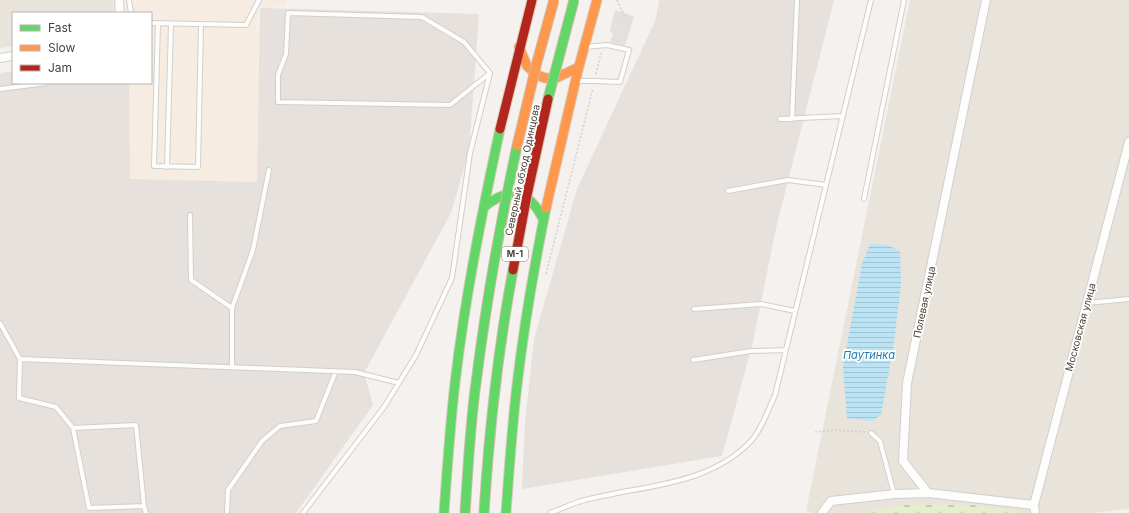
<svg xmlns="http://www.w3.org/2000/svg" width="1129" height="513" font-family="Inter,sans-serif">
	<style>
		.residential { fill: #e8e3db }
		.commercial { fill: #f7ece1 }
		.industrial { fill: #e7e1dd }
		.forest { fill: url(#forest-firs) }
		.parking { fill: #e3e0dd }
		.water { fill: url(#water-rules) }
		.lines { fill: none; stroke-linecap: round; stroke-linejoin: round }
		.lane-casing { stroke: #d2cfcb; stroke-width: 6 }
		.street-casing { stroke: #d2cfcb; stroke-width: 10 }
		.fast-casing { stroke: #d8ccba; stroke-width: 11 }
		.slow-casing { stroke: #d8ccba; stroke-width: 11 }
		.jam-casing { stroke: #d8ccba; stroke-width: 11 }
		.path { stroke: #d4d1cc; stroke-width: 1.5; stroke-dasharray: 2 2; stroke-linecap: butt }
		.lane { stroke: #fdfdfc; stroke-width: 4 }
		.street { stroke: #fdfdfc; stroke-width: 8 }
		.fast { stroke: #63d668; stroke-width: 9 }
		.slow { stroke: #ff974d; stroke-width: 9 }
		.jam { stroke: #b3261e; stroke-width: 9 }
		.fast-bridge-casing { stroke: #cebca7; stroke-width: 11; stroke-linecap: butt }
		.slow-bridge-casing { stroke: #cebca7; stroke-width: 11; stroke-linecap: butt }
		.jam-bridge-casing { stroke: #cebca7; stroke-width: 11; stroke-linecap: butt }
		.fast-bridge { stroke: #63d668; stroke-width: 9 }
		.slow-bridge { stroke: #ff974d; stroke-width: 9 }
		.jam-bridge { stroke: #b3261e; stroke-width: 9 }
		.labels { text-anchor: middle; stroke-width: 3.5; stroke-linejoin: round; paint-order: stroke }
		.shield { fill: #fff; stroke: #827b74; stroke-width: 1 }
		.shield-label { font-size: 9px; font-weight: bold; fill: #4c4238 }
		.street-label { font-size: 10px; fill: #4c4238; stroke: #fff }
		.water-label { font-size: 11px; font-style: italic; fill: #227ca9; stroke: #fff }
	</style>
	<defs>
		<pattern id="forest-firs" width="22" height="20" patternUnits="userSpaceOnUse"><rect width="22" height="20" fill="#e5efcc"/><path d="M5 1l3.5 6h-7zM16 11l3.5 6h-7z" fill="#c6ceb0"/></pattern>
		<pattern id="water-rules" width="6" height="5" patternUnits="userSpaceOnUse"><rect width="6" height="5" fill="#bce3f4"/><path d="M0 2.5h6" fill="none" stroke="#a3c4d2"/></pattern>
	</defs>
	<rect width="100%" height="100%" fill="#f4f1ee"/>
	<path class="residential" d="M0,0H113L114,10L113,13H13V46L0,48Z
		M910,0H1129V509L1093,513H812L806,511Z"/>
	<path class="commercial" d="M125,0H286V6L258,8L256,33H260L257,182L129,179V83H151V33L201,32L151,31V13H126Z"/>
	<path class="industrial" d="M659,0H834L776,228L753,342L722,456L522,489L525,422L534,339L577,189L656,19Z
		M260,8L479,14L469,150L451,213L364,373L373,405L296,513H0V73L13,71V83H129L130,179L257,182Z"/>
	<path class="forest" d="M903,505H973L1025,512L1022,513H861Z"/>
	<path class="parking" d="M615,10L634,16L625,46L610,42L613,34L610,31Z"/>
	<path class="water" d="M870,244L887,245L900,251L901,283L894,343L881,415L872,421L847,418L843,366L862,264Z"/>
	<g class="lines">
		<defs>
			<path id="lane" d="M129,0L131,13
				M288,13L422,17L464,42L490,73L450,105L278,102V75L286,54Z
				M151,23L246,25L259,0
				M158,24L154,166L198,167L201,24
				M577,81H595L620,82L629,50L607,45L585,47
				M0,89L47,83
				M780,119L843,116
				M792,119L797,0
				M167,167L171,24
				M728,191L788,180L826,185
				M864,199L904,0
				M190,215L191,280L232,308
				M1087,303L1129,299
				M694,309L761,304L795,311
				M0,323L20,359L355,372L399,383
				M20,359L19,398L56,407L73,428L89,508L144,506L146,513
				M693,360L751,351L786,350
				M232,367V308L253,250L269,170
				M73,428L136,425L144,506
				M871,433L880,441L894,494
				M227,513L228,490L262,441L280,426L316,421L336,371
				M303,513L384,407L416,355L452,278L470,153L490,73
				M550,513C559,510 569,505 578,502C636,485 707,488 751,441C762,429 768,410 775,395L871,0"/>
			<path id="street" d="M119,0L120,13
				M986,0L907,383L903,461L928,493L1034,505
				M0,58L13,56
				M822,513L831,501L895,494L928,493
				M1035,513L1034,505L1129,142"/>
			<path id="fast" d="M484,207C509,186 529,190 543,219
				M444,513C447,470 450,426 455,383C465,297 482,213 500,129
				M506,513C509,470 512,428 517,385C524,326 534,267 546,208"/>
			<path id="slow" d="M519,47L527,66L537,75L545,78H556L577,68
				M546,208L578,70L597,0"/>
			<path id="jam" d="M500,129L532,0"/>
		</defs>
		<use href="#lane" class="lane-casing"/>
		<use href="#street" class="street-casing"/>
		<use href="#fast" class="fast-casing"/>
		<use href="#slow" class="slow-casing"/>
		<use href="#jam" class="jam-casing"/>
		<path class="path" d="M617,0L625,17
			M596,74L601,53
			M546,274L593,88
			M815,432L835,430L865,432"/>
		<use href="#lane" class="lane"/>
		<use href="#street" class="street"/>
		<use href="#fast" class="fast"/>
		<use href="#slow" class="slow"/>
		<use href="#jam" class="jam"/>
		<defs>
			<path id="fast-bridge" d="M548,99L574,0
				M465,513C468,469 470,426 476,383C486,303 500,224 517,146
				M484,513C489,431 498,350 513,270"/>
			<path id="slow-bridge" d="M517,146L537,62L554,0"/>
			<path id="jam-bridge" d="M513,270L527,195L548,99"/>
		</defs>
		<use href="#fast-bridge" class="fast-bridge-casing"/>
		<use href="#slow-bridge" class="slow-bridge-casing"/>
		<use href="#jam-bridge" class="jam-bridge-casing"/>
		<use href="#fast-bridge" class="fast-bridge"/>
		<use href="#slow-bridge" class="slow-bridge"/>
		<use href="#jam-bridge" class="jam-bridge"/>
	</g>
	<g class="labels">
		<rect class="shield" x="502" y="247" width="26" height="14" rx="3"/>
		<g class="shield-label">
			<text x="515" y="257">М-1</text>
		</g>
		<g class="street-label">
			<text transform="translate(522 170) rotate(-78)" y="4">Северный обход Одинцова</text>
			<text transform="translate(924 302) rotate(-78)" y="4">Полевая улица</text>
			<text transform="translate(1080 327) rotate(-75)" y="4">Московская улица</text>
		</g>
		<g class="water-label">
			<text x="869" y="359">Паутинка</text>
		</g>
	</g>
	<rect x="12" y="12" width="140" height="72" fill="#ffffff" stroke="#b7b3af"/>
	<rect x="20" y="25" width="20" height="6" fill="#63d668" stroke="#b7b3af"/>
	<text x="48" y="32" font-size="12" fill="#4c4238">Fast</text>
	<rect x="20" y="45" width="20" height="6" fill="#ff974d" stroke="#b7b3af"/>
	<text x="48" y="52" font-size="12" fill="#4c4238">Slow</text>
	<rect x="20" y="65" width="20" height="6" fill="#b3261e" stroke="#b7b3af"/>
	<text x="48" y="72" font-size="12" fill="#4c4238">Jam</text>
</svg>
